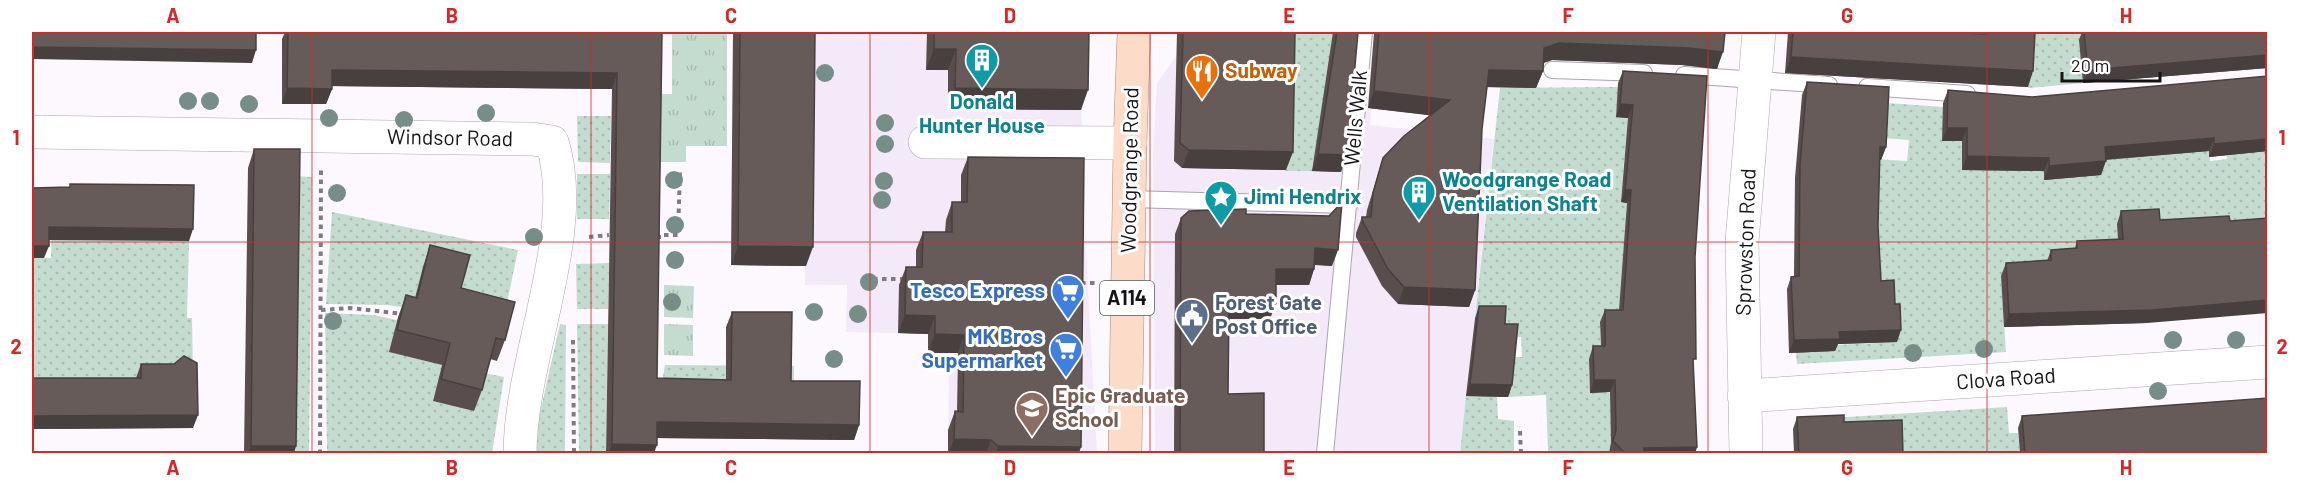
<svg xmlns="http://www.w3.org/2000/svg" width="2299" height="485" font-family="Barlow,sans-serif">
	<style>
		.built { fill: #f4e9f9 }
		.grass { fill: url(#grass-tufts) }
		.park { fill: url(#park-dots) }
		.lines { fill: none; stroke-linecap: round; stroke-linejoin: round }
		.service-casing { stroke: #aba5ae; stroke-width: 18 }
		.minor-casing { stroke: #aba5ae; stroke-width: 34 }
		.primary-casing { stroke: #aa8773; stroke-width: 34 }
		.path { stroke: #7f7b80; stroke-width: 4; stroke-dasharray: 4.5 4.5; stroke-linecap: butt }
		.service { stroke: #fff; stroke-width: 16 }
		.minor { stroke: #fff; stroke-width: 33 }
		.primary { stroke: #fcdcc8; stroke-width: 33 }
		.tree { fill: #768e87 }
		.wall { fill: #594e4d }
		.shaded-wall { fill: #48403e }
		.building { fill: #675b59; stroke: #48403e; stroke-width: 1.5 }
		.grid { fill: none; stroke: #d62828; stroke-width: 1.5; stroke-opacity: 0.55 }
		.labels { text-anchor: middle; stroke-width: 6; stroke-linejoin: round; paint-order: stroke }
		.shield { fill: #fff; stroke: #5c5a5d; stroke-width: 1.5 }
		.shield-label { font-size: 20px; font-weight: bold; fill: #161417 }
		.food-label { font-size: 21px; font-weight: bold; fill: #c56008; stroke: #fff; text-anchor: start }
		.culture-label { font-size: 21px; font-weight: bold; fill: #0d838f; stroke: #fff; text-anchor: start }
		.street-label { font-size: 21px; fill: #161417; stroke: #fff }
		.shop-label { font-size: 21px; font-weight: bold; fill: #366cbe; stroke: #fff; text-anchor: end }
		.service-label { font-size: 21px; font-weight: bold; fill: #4e5e75; stroke: #fff; text-anchor: start }
		.education-label { font-size: 21px; font-weight: bold; fill: #785e54; stroke: #fff; text-anchor: start }
		.neatline { fill: none; stroke: #d62828; stroke-width: 2 }
		.grid-label { font-size: 20px; text-anchor: middle; font-weight: bold; fill: #d62828 }
	</style>
	<defs>
		<pattern id="grass-tufts" width="24" height="20" patternUnits="userSpaceOnUse" patternTransform="scale(1.5)"><rect width="24" height="20" fill="#c4dbcf"/><path d="M3 7l-1-3M5 7V3M7 7l1-3M15 17l-1-3M17 17v-4M19 17l1-3" fill="none" stroke="#a8bbb1"/></pattern>
		<pattern id="park-dots" width="8" height="8" patternUnits="userSpaceOnUse" patternTransform="scale(1.5)"><rect width="8" height="8" fill="#c4dbcf"/><path d="M2 2h.1M6 6h.1" fill="none" stroke="#a8bbb1" stroke-width="1.8" stroke-linecap="round"/></pattern>
	</defs>
	<rect width="100%" height="100%" fill="#fdf8fe"/>
	<path class="built" d="M733,32H1081L1082,175L1097,453H948L949,354L928,353V334L846,332L847,285H805V266L731,265Z
		M1176,56L1373,84L1370,125L1494,139L1460,453L1155,454L1153,153L1157,83Z"/>
	<path class="grass" d="M672,32H727V146H686V162H655L656,94H672Z
		M664,285L694,286L693,318L664,317Z
		M664,324L693,325V356L664,355Z"/>
	<path class="park" d="M1289,32H1335L1320,171H1285Z
		M1996,32H2094V82L2028,88L2030,33Z
		M1618,87L1616,116L1632,118L1624,162L1621,202L1627,203L1622,322L1600,323L1601,351L1589,359L1590,393L1645,392L1611,412V442L1609,453H1548L1546,395L1508,397L1511,357H1522L1521,337L1501,336L1475,318L1500,88Z
		M1804,97L1943,107V141H1962V170L2044,171V179L2100,158L2208,137L2210,161L2227,159L2226,135L2267,133V272L2121,277L2001,276L2006,352L1797,364L1796,352L1835,351V345L1897,342L1843,157L1907,161L1909,140L1883,138Z
		M577,116H611L610,163L578,162Z
		M577,174H610L609,219H577Z
		M293,176L312,177L309,453L290,454Z
		M52,208L65,240L189,241L187,318H192L193,376L136,390L32,391V258H51Z
		M332,212L518,250L503,322L387,305L326,304Z
		M609,263L608,309H577L576,264Z
		M325,313L373,315L397,320L390,352L442,365L433,400L484,373L504,377L492,453H327Z
		M560,324L566,325L565,453L535,454L538,422Z
		M577,324H608L606,453H579Z
		M665,365L794,366V396L660,394Z
		M1466,396L1497,397L1498,419L1514,421V453L1460,454Z
		M2007,407L2009,433H2018L2020,453H1898L1800,420Z"/>
	<g class="lines">
		<defs>
			<path id="service" d="M1552,70L1644,73
				M1684,75L1829,85
				M1867,87L1967,94
				M1129,199L1349,205
				M1325,454L1364,32"/>
			<path id="minor" d="M32,132L532,139L552,142C581,232 520,357 520,454
				M925,142L1130,143
				M1744,396L2268,362
				M1746,454L1742,242L1759,32"/>
			<path id="primary" d="M1125,454L1130,143L1134,32"/>
		</defs>
		<use href="#service" class="service-casing"/>
		<use href="#minor" class="minor-casing"/>
		<use href="#primary" class="primary-casing"/>
		<path class="path" d="M589,237L609,235
			M659,239V235H678L680,171
			M873,279H905
			M1081,283H1095
			M321,310L350,308L403,314
			M573,340L574,454
			M1520,431L1521,454
			M320,454L321,169"/>
		<use href="#service" class="service"/>
		<use href="#minor" class="minor"/>
		<use href="#primary" class="primary"/>
	</g>
	<g class="tree">
		<circle cx="825" cy="73" r="9"/>
		<circle cx="188" cy="101" r="9"/>
		<circle cx="210" cy="101" r="9"/>
		<circle cx="249" cy="104" r="9"/>
		<circle cx="486" cy="113" r="9"/>
		<circle cx="329" cy="118" r="9"/>
		<circle cx="404" cy="120" r="9"/>
		<circle cx="885" cy="123" r="9"/>
		<circle cx="885" cy="144" r="9"/>
		<circle cx="674" cy="180" r="9"/>
		<circle cx="884" cy="181" r="9"/>
		<circle cx="337" cy="193" r="9"/>
		<circle cx="882" cy="200" r="9"/>
		<circle cx="675" cy="225" r="9"/>
		<circle cx="534" cy="237" r="9"/>
		<circle cx="675" cy="260" r="9"/>
		<circle cx="869" cy="282" r="9"/>
		<circle cx="672" cy="302" r="9"/>
		<circle cx="814" cy="312" r="9"/>
		<circle cx="858" cy="314" r="9"/>
		<circle cx="333" cy="321" r="9"/>
		<circle cx="2173" cy="340" r="9"/>
		<circle cx="2236" cy="340" r="9"/>
		<circle cx="1984" cy="349" r="9"/>
		<circle cx="1913" cy="353" r="9"/>
		<circle cx="834" cy="359" r="9"/>
		<circle cx="2158" cy="391" r="9"/>
	</g>
	<path class="wall" d="M285,32H662L657,378L726,380V327L732,312L791,381L859,425L854,440L657,438L654,453H606L612,89L332,86V89L326,104H282V39Z
		M733,32H815L806,266L731,265Z
		M927,32H1089L1081,110L948,109V70H926Z
		M1177,32H1295L1286,170L1182,168L1174,161Z
		M1333,32H1358L1341,172L1312,171Z
		M1374,32H1725L1717,69L1682,65L1552,60L1543,63V71L1536,88L1487,87L1482,129L1475,290L1469,307L1398,304L1382,286L1356,237V233L1362,217H1366L1367,210L1383,158L1430,115L1368,108L1374,33Z
		M1788,32H1939L1982,34V32H2035L2028,87L1785,73Z
		M2082,32H2268V68L2083,83L2079,40Z
		M1623,71L1695,257L1693,366L1697,447L1695,453H1609L1611,442L1610,392L1590,393L1589,359L1593,346H1601L1600,322L1605,310H1619L1627,203L1621,202L1628,118L1616,117L1618,83Z
		M2268,76V151L2209,157V151L2105,160L2101,175L2044,180V171L1962,170V141H1942L1943,103L1948,90L2032,97Z
		M1807,82L1886,147L1881,160L1880,159L1878,226L1881,281L1897,342L1838,344L1835,351L1789,353L1787,289L1791,277L1794,276L1795,178L1802,95Z
		M254,149L294,453H244L248,168Z
		M968,157L1079,453H948V430L955,411H957L958,353H928V334L898,333L899,285L906,267H916V250L923,232H945L946,220L952,202H961V175Z
		M2121,211L2147,323L2004,327L2001,276L2006,263L2047,261L2051,250L2075,248L2077,241L2118,239L2117,224Z
		M1246,214L1332,266L1314,265V269L1309,285H1276L1270,319H1229L1228,394L1264,452L1313,453H1174L1175,234L1181,218Z
		M430,245L461,288L505,340L497,361L490,359L482,390L474,411L433,401L442,365L389,352L398,317L406,295L415,298L423,267Z
		M1479,306L1505,324L1512,385L1508,397L1466,396L1475,318Z
		M141,364L193,428L32,429V378H136Z
		M2022,416L2268,453H2020L2018,428Z
		M1797,417L1844,422L1903,453H1794L1793,429Z"/>
	<path class="shaded-wall" d="M1559,43L1689,48L1723,52L1717,69L1682,65L1552,60L1538,65L1544,48Z
		M32,47L256,50L252,63L32,59Z
		M934,49H956L948,70H926Z
		M2268,55L2267,68L2083,83L2088,70Z
		M1791,57L2033,71L2028,87L1785,73Z
		M332,70L617,73L612,89L326,86Z
		M1489,70L1543,71L1536,88L1483,87Z
		M287,88L332,89L326,104H282Z
		M955,88L1088,90L1081,110L948,109Z
		M1374,91L1450,100L1444,117L1368,108Z
		M1620,104L1633,105L1628,118L1616,117Z
		M1947,128H1967L1962,141H1942Z
		M2214,138L2209,151L2100,160L2105,147Z
		M2268,139V151L2209,157L2214,144Z
		M1880,147H1886L1881,160L1875,159Z
		M1189,150L1293,152L1286,170L1182,168Z
		M1318,154L1347,155L1341,172L1312,171Z
		M1967,156L2049,158L2044,171L1962,170Z
		M2106,161L2101,175L2044,180L2049,166Z
		M1625,190H1631L1627,203L1621,202Z
		M49,227L193,229L189,241L44,240Z
		M32,246H49L44,258H32Z
		M738,246L813,247L806,266L731,265Z
		M1315,248L1338,250L1332,266L1309,264Z
		M1276,269H1314L1309,285H1270Z
		M1404,287L1475,290L1469,307L1398,304Z
		M2268,300V313L2147,323L2004,327L2009,314Z
		M1229,303H1276L1270,319H1224Z
		M905,315L935,316L928,334L898,333Z
		M1901,330L1897,342L1838,344L1835,351L1789,353L1794,340L1839,332Z
		M935,334L964,335L958,353H928Z
		M1594,380H1615L1610,392L1590,393Z
		M1470,384L1512,385L1508,397L1466,396Z
		M198,415L193,428L32,429V416Z
		M657,422L859,425L854,440L652,438Z
		M954,439L991,440L986,453H949Z
		M612,444L657,445L654,453H609Z
		M251,446H296L294,453H248Z
		M998,446L1081,447L1079,453H996Z
		M1697,447L1695,453H1642L1644,448Z"/>
	<path class="building" d="M32,32H256V50L32,47Z
		M288,32H662L657,378L731,380L732,312H792L791,381H860L859,425L657,422V445L612,444L617,73L332,70V89L287,88Z
		M740,32H815L813,247L738,246Z
		M934,32H1089L1088,90L955,88L956,49H934Z
		M1183,32H1295L1293,152L1189,150L1180,143Z
		M1337,32H1358L1347,155L1318,154Z
		M1379,32H1725L1723,52L1689,48L1559,43L1544,48L1543,71L1489,70L1482,129L1475,290L1404,287L1388,269L1362,220V217H1371L1373,193L1383,158L1404,136L1450,100L1374,91Z
		M1793,32H1939L1987,34V32H2035L2033,71L1791,57Z
		M2084,32H2268V55L2088,70Z
		M1623,71L1707,76L1695,257L1696,359H1693L1697,447L1644,448V453H1625L1613,441L1616,430L1615,380H1594L1593,346H1605V310H1623L1631,190H1625L1633,105L1620,104Z
		M2268,76V139L2214,144V138L2105,147L2106,161L2049,166V158L1967,156V128H1947L1948,90L2032,97Z
		M1807,82L1889,87L1886,147H1880L1878,226L1881,281L1894,280L1895,304H1900L1901,330L1839,332L1840,339L1794,340L1791,277L1799,276L1800,165Z
		M254,149H300L296,446H251Z
		M968,157L1084,158L1081,447L998,446L991,440L954,439L955,411L963,412L964,335L935,334V316L905,315L906,267H922L923,232H952V202H967Z
		M70,184L194,185L193,229L49,227V246H32V188L70,187Z
		M1342,202L1338,250L1315,248L1314,269H1276V303H1229L1228,394L1264,393V452L1313,453H1180L1181,218L1189,211L1246,209V214L1329,216Z
		M2159,209L2160,220L2229,216L2230,221L2268,218V300L2152,310L2009,314L2006,263L2051,260V250L2077,248V241L2123,239L2121,211Z
		M430,245L470,255L461,288L515,302L505,340L496,338L482,390L441,379L450,343L397,330L406,295L417,298Z
		M1479,306H1506L1505,324H1518L1512,385L1470,384Z
		M184,356L197,363L198,415L32,416V378H141V364H174Z
		M2268,398V453H2025L2022,416Z
		M1844,415V422L1902,420L1903,453H1799L1797,417Z"/>
	<path class="grid" d="M312,32V454M591,32V454M870,32V454M1150,32V454M1429,32V454M1708,32V454M1987,32V454M32,242H2268"/>
	<defs>
		<symbol id="building-pin" viewBox="-11 -11 22 30"><path d="M0 17L-7.5 6A9.5 9.5 0 1 1 7.5 6Z" fill="#0f9aa8" stroke="#fff"/><path d="M-4-6H4V6H1V3H-1V6H-4ZM-2.5-4.3h1.7v1.8h-1.7ZM.8-4.3h1.7v1.8H.8ZM-2.5-1h1.7V.8h-1.7ZM.8-1h1.7V.8H.8Z" fill="#fff"/></symbol>
		<symbol id="restaurant-pin" viewBox="-11 -11 22 30"><path d="M0 17L-7.5 6A9.5 9.5 0 1 1 7.5 6Z" fill="#e8710a" stroke="#fff"/><path d="M-5-6h1v4h1v-4h1v4h1v-4h1v5L-1.5 .5V6h-2V.5L-5-1ZM5-6V6H3V1.5H1.5Q1.5-4 5-6Z" fill="#fff"/></symbol>
		<symbol id="sight-pin" viewBox="-11 -11 22 30"><path d="M0 17L-7.5 6A9.5 9.5 0 1 1 7.5 6Z" fill="#0f9aa8" stroke="#fff"/><path d="M0-6L1.8-2.2L6-1.7L2.9 1.2L3.7 5.4L0 3.3L-3.7 5.4L-2.9 1.2L-6-1.7L-1.8-2.2Z" fill="#fff"/></symbol>
		<symbol id="supermarket-pin" viewBox="-11 -11 22 30"><path d="M0 17L-7.5 6A9.5 9.5 0 1 1 7.5 6Z" fill="#3f7fe0" stroke="#fff"/><path d="M-6-5.5h2.5l.6 2H6L4.5 2H-2.5L-4.4-4H-6ZM-1.5 3.2a1.3 1.3 0 1 0 .1 0ZM3 3.2a1.3 1.3 0 1 0 .1 0Z" fill="#fff"/></symbol>
		<symbol id="civic-pin" viewBox="-11 -11 22 30"><path d="M0 17L-7.5 6A9.5 9.5 0 1 1 7.5 6Z" fill="#5c6f8a" stroke="#fff"/><path d="M-.6-6.5H3V-4.5H.6V-3L4-1V1h2V6H-6V1h2V-1L-.6-3ZM-1.2 2.5V6h2.4V2.5Z" fill="#fff"/></symbol>
		<symbol id="university-pin" viewBox="-11 -11 22 30"><path d="M0 17L-7.5 6A9.5 9.5 0 1 1 7.5 6Z" fill="#8d6e63" stroke="#fff"/><path d="M0-5L7-2L0 1L-7-2ZM-4 1L0 2.5L4 1V4Q0 6-4 4Z" fill="#fff"/></symbol>
	</defs>
	<g fill-rule="evenodd">
		<use href="#building-pin" x="963" y="41" width="38" height="52"/>
		<use href="#restaurant-pin" x="1183" y="52" width="38" height="52"/>
		<use href="#building-pin" x="1400" y="173" width="38" height="52"/>
		<use href="#sight-pin" x="1202" y="178" width="38" height="52"/>
		<use href="#supermarket-pin" x="1049" y="272" width="38" height="52"/>
		<use href="#civic-pin" x="1173" y="296" width="38" height="52"/>
		<use href="#supermarket-pin" x="1047" y="330" width="38" height="52"/>
		<use href="#university-pin" x="1013" y="389" width="38" height="52"/>
	</g>
	<g class="labels">
		<rect class="shield" x="1100" y="281" width="54" height="34" rx="4.5"/>
		<g class="shield-label">
			<text x="1127" y="305">A114</text>
		</g>
		<g class="food-label">
			<text x="1225" y="78">Subway</text>
		</g>
		<g class="culture-label">
			<text x="982" y="109" text-anchor="middle">Donald<tspan x="982" dy="24">Hunter House</tspan></text>
			<text x="1442" y="187">Woodgrange Road<tspan x="1442" dy="24">Ventilation Shaft</tspan></text>
			<text x="1244" y="204">Jimi Hendrix</text>
		</g>
		<g class="street-label">
			<text transform="translate(1356 118) rotate(-85)" y="7">Wells Walk</text>
			<text transform="translate(450 138) rotate(1)" y="7">Windsor Road</text>
			<text transform="translate(1130 170) rotate(-89)" y="7">Woodgrange Road</text>
			<text transform="translate(1746 242) rotate(-88)" y="7">Sprowston Road</text>
			<text transform="translate(2006 379) rotate(-4)" y="7">Clova Road</text>
		</g>
		<g class="shop-label">
			<text x="1045" y="298">Tesco Express</text>
			<text x="1043" y="344">MK Bros<tspan x="1043" dy="24">Supermarket</tspan></text>
		</g>
		<g class="service-label">
			<text x="1215" y="310">Forest Gate<tspan x="1215" dy="24">Post Office</tspan></text>
		</g>
		<g class="education-label">
			<text x="1055" y="403">Epic Graduate<tspan x="1055" dy="24">School</tspan></text>
		</g>
	</g>
	<rect width="2299" height="485" fill="none" stroke="#ffffff" stroke-width="66"/>
	<path d="M2062 72v9h98v-9" fill="none" stroke="#161417" stroke-width="3"/>
	<text x="2071" y="72" font-size="18" fill="#161417" stroke="#ffffff" stroke-width="4.5" paint-order="stroke">20 m</text>
	<rect x="33" y="33" width="2233" height="419" class="neatline"/>
	<g class="grid-label">
		<text x="173" y="23">A</text>
		<text x="452" y="23">B</text>
		<text x="731" y="23">C</text>
		<text x="1010" y="23">D</text>
		<text x="1289" y="23">E</text>
		<text x="1568" y="23">F</text>
		<text x="1847" y="23">G</text>
		<text x="2126" y="23">H</text>
		<text x="16" y="145">1</text>
		<text x="2282" y="145">1</text>
		<text x="16" y="354">2</text>
		<text x="2282" y="354">2</text>
		<text x="173" y="475">A</text>
		<text x="452" y="475">B</text>
		<text x="731" y="475">C</text>
		<text x="1010" y="475">D</text>
		<text x="1289" y="475">E</text>
		<text x="1568" y="475">F</text>
		<text x="1847" y="475">G</text>
		<text x="2126" y="475">H</text>
	</g>
</svg>
